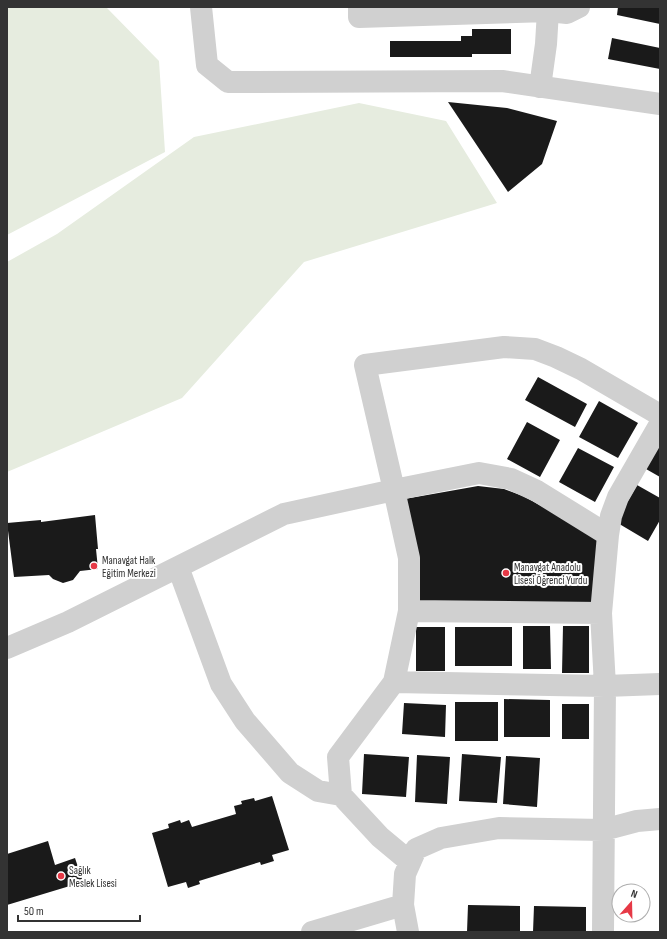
<svg xmlns="http://www.w3.org/2000/svg" width="667" height="939" font-family="'Sofia Sans Condensed',sans-serif">
	<style>
		.green { fill: #e6ecdf }
		.building { fill: #1a1a1a }
		.lines { fill: none; stroke-linecap: round; stroke-linejoin: round }
		.minor { stroke: #d0d0d0; stroke-width: 22 }
		.poi-dot { fill: #e63946; stroke: #fff; stroke-width: 1.5 }
		.labels { text-anchor: middle; stroke-width: 4; stroke-linejoin: round; paint-order: stroke }
		.poi-label { font-size: 11px; fill: #333; stroke: #fff; text-anchor: start }
	</style>
	<rect width="100%" height="100%" fill="#fff"/>
	<path class="green" d="M7,7H106L159,61L165,152L7,235Z
		M359,103L446,121L497,203L304,262L182,398L7,472V262L57,234L194,137Z"/>
	<path class="building" d="M618,7H660V24L617,15Z
		M472,29H511V54H472V57H390V41H461V36H472Z
		M612,38L660,48V69L608,59Z
		M448,102L507,108L557,121L542,164L508,192Z
		M538,377L587,404L575,427L525,400Z
		M599,401L638,423L618,458L579,437Z
		M527,422L560,440L540,477L507,459Z
		M660,444V477L646,469Z
		M578,448L614,467L595,502L559,482Z
		M637,485L660,498V520L648,541L616,522Z
		M478,486L504,489L523,496L600,538L597,610L420,608L399,500Z
		M95,515L98,549H96L98,569L80,571L73,580L63,583L53,579L49,575L14,577L7,523L41,520V522Z
		M523,626H550L551,669H523Z
		M563,626H589V673H562Z
		M416,627H445V671H416Z
		M455,627H512V666H455Z
		M504,699L550,700V737H504Z
		M455,702H498V741H455Z
		M404,703L446,705L445,737L402,734Z
		M562,704H589V739H562Z
		M364,754L409,757L406,797L362,794Z
		M462,754L501,757L497,803L459,801Z
		M417,755L450,757L447,804L415,802Z
		M506,756L540,758L537,807L503,804Z
		M272,796L289,850L272,855L274,861L261,865L260,862L199,881L200,884L188,888L186,882L168,887L152,833L169,828L168,824L180,820L181,823L189,820L192,827L236,814L234,806L242,804L241,801L254,798L255,801Z
		M48,841L55,865L75,858L83,882L7,905V854Z
		M468,905L520,906V932H467Z
		M534,906L586,907V932H533Z"/>
	<g class="lines">
		<path class="minor" d="M201,7L207,65L228,82L502,81L660,104
			M359,7V17L548,11
			M540,87L546,44L548,11L567,13L579,7
			M178,567L221,684L245,721L290,773L318,791L341,795
			M409,611L601,613
			M7,648L68,622L284,514L394,490L365,365L504,347L535,349L556,357L581,369L660,415
			M394,682L605,686L660,684
			M410,862L380,837L341,795L338,757L394,682L409,611V558L394,490L479,473L511,479L537,491L608,535
			M312,932L403,905
			M408,932L403,905L405,874L416,849L441,838L499,828L603,830L637,821L660,819
			M603,932L605,686L601,613L608,535L611,516L618,497L660,424"/>
	</g>
	<g class="poi-dot">
		<circle cx="94" cy="566" r="4"/>
		<circle cx="506" cy="573" r="4"/>
		<circle cx="61" cy="876" r="4"/>
	</g>
	<g class="labels">
		<g class="poi-label">
			<text x="102" y="564">Manavgat Halk<tspan x="102" dy="13">Eğitim Merkezi</tspan></text>
			<text x="514" y="571">Manavgat Anadolu<tspan x="514" dy="13">Lisesi Öğrenci Yurdu</tspan></text>
			<text x="69" y="874">Sağlık<tspan x="69" dy="13">Meslek Lisesi</tspan></text>
		</g>
	</g>
	<rect width="667" height="939" fill="none" stroke="#333333" stroke-width="16"/>
	<g transform="translate(631 903) rotate(20)"><circle r="19" fill="#ffffff" stroke="#adadad"/>
	<path d="M0-3L7 15L0 10L-7 15Z" fill="#e63946"/>
	<text y="-6" font-size="11" font-weight="bold" text-anchor="middle" fill="#333333">N</text>
	</g>
	<path d="M18 915v6h122v-6" fill="none" stroke="#333333" stroke-width="2"/>
	<text x="24" y="915" font-size="12" fill="#333333" stroke="#ffffff" stroke-width="3" paint-order="stroke">50 m</text>
</svg>
